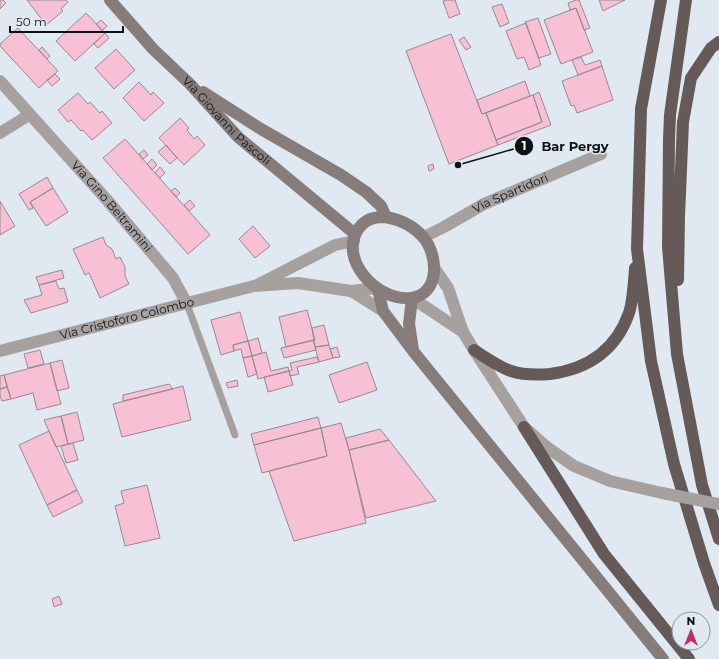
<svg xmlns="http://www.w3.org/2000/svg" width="719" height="659" font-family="Montserrat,sans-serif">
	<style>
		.building { fill: #f7c0d5; stroke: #968a8f }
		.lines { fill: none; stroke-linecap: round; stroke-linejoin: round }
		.service { stroke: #a6a09f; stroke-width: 7 }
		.minor { stroke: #a6a09f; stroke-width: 12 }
		.tertiary { stroke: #a6a09f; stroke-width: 12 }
		.secondary { stroke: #867d7b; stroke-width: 12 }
		.trunk { stroke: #655a58; stroke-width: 12 }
		.tertiary-bridge { stroke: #a6a09f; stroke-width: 12 }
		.labels { text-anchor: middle; stroke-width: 3; stroke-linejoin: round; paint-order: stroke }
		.street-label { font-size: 12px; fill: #0e1114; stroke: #e0e9f2 }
		.leader { fill: none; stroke: #0e1114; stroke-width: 1.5 }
		.callout-dot { fill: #0e1114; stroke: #e0e9f2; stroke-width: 1.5 }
		.mark-label { font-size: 12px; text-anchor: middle; font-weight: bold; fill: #fff }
		.callout-label { font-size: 13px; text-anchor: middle; font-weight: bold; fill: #0e1114; stroke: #e0e9f2; stroke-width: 3; stroke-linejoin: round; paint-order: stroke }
	</style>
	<rect width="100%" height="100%" fill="#e0e9f2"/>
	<path class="building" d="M0,0H3L6,3L0,9Z
		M27,0H66L68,2L61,9L63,11L46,25Z
		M447,0H455L460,14L449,18L443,1Z
		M576,0H579L590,28L584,30L576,8L570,10L568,3Z
		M599,0H625L603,11Z
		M502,4L509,23L500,27L492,7Z
		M576,8L593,52L561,64L544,20Z
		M86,13L105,33L75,61L56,41Z
		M538,18L551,54L539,58L525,22Z
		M101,20L107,26L102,31L96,24Z
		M526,23L541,65L529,70L524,57L517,59L506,31Z
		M18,28L58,71L39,88L0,46V44Z
		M105,33L109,38L98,48L94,44Z
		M451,34L482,114L486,113L498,145L449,164L406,51Z
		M464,37L471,47L466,50L459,40Z
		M42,47L50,56L47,59L39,50Z
		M116,49L135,70L114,89L95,68Z
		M581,57L585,65L600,60L602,66L578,75L572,60Z
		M602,66L613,100L577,113L574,105L571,106L562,81Z
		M55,74L60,79L52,86L47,80Z
		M525,81L530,96L482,114L477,100Z
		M139,82L151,95L153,92L164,103L144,121L123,98Z
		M539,92L551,125L498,145L496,140L542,122L533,95Z
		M78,93L88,104L90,102L100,113L102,111L112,123L92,140L83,130L81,131L71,120L68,122L58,110Z
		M533,95L542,122L496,140L486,113Z
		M180,118L189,128L187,130L194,139L197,136L205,145L184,165L159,138Z
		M125,139L210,235L188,254L103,158Z
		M166,145L177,158L170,164L158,152Z
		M144,150L148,155L143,159L139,154Z
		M152,159L157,165L152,170L147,164Z
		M433,164L434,169L429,171L428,166Z
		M160,167L165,173L160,178L155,173Z
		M47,177L53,188L30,202L33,208L29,210L19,194Z
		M53,188L68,212L46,226L30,202Z
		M175,188L180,193L176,197L171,191Z
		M190,200L195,206L189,211L184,205Z
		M0,201L15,226L0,235Z
		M253,226L270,246L255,258L239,239Z
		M103,237L106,245L112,249L116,259L120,257L125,267V276L129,284L100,298L89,273L85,275L73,249Z
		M62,270L64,278L39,285L36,277Z
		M56,281L59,289L64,288L68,302L31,313L24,300L42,295L39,285Z
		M307,310L315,340L286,347L279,317Z
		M240,312L248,341L233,345L234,351L221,355L211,320Z
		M324,325L329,345L315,347L312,328Z
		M258,338L262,353L252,356L248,341Z
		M313,340L316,350L284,358L281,348Z
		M248,341L252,356L243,358L241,349L234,351L233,345Z
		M329,345L333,358L319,362L315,347Z
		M337,347L340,357L333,358L330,349Z
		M40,350L44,364L28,368L24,354Z
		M266,352L271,371L288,367L289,371L258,379L252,356Z
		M252,356L257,374L248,377L243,358Z
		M317,357L319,362L297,367L299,374L290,376L289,371L292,370L290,363Z
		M62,360L69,388L57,391L50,363Z
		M367,362L377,390L339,403L329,375Z
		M50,363L61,404L37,410L33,393L11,399L4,375Z
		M289,371L293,385L268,392L264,377Z
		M4,375L7,387L0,389V376Z
		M237,380L238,386L228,388L226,383Z
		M169,384L173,389L123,401V395Z
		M183,386L191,420L122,437L113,404Z
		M7,387L11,399L2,401L0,396V389Z
		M77,412L84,440L68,444L61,416Z
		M61,416L68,444L56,447L44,420Z
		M318,417L321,428L254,445L251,434Z
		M341,423L349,450L366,523L294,541L269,471L327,456L321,428Z
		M321,428L327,456L262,473L254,445Z
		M380,429L389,440L349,450L346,438Z
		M49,431L77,490L47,505L19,445Z
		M389,440L436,501L366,518L349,450Z
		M73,443L78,460L66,463L61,446Z
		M147,485L160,538L125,546L115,506L124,503L121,491Z
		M77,490L83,502L53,517L47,505Z
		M59,596L62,604L54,607L52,599Z"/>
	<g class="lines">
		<path class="service" d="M187,304L235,435"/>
		<g class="minor">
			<path id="s1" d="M0,81L107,200L173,278L187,304"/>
			<path d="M0,133L29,115"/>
			<path id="s2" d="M424,237L444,227L484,204L601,154"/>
		</g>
		<g class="tertiary">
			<path d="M435,269L448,288L463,332L474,350L524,427L548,448L574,466L610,481L662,493"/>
			<path d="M259,284L335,245L354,241"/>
			<path d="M351,291L383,311"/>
			<path d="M412,298L463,332"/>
			<path id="s3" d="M0,351L254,286L298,283L351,291L377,288"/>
		</g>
		<g class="secondary">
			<path id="s4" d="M110,0L153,49L190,84L238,137L355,234"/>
			<path d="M203,92L261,129L341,175L366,192L381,206L386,217"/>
			<path d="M386,217C401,220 413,225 423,237C438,254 441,294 411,298C377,302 337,258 359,228C363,223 369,219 374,218C378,217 382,217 386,217Z"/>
			<path d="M378,289L383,311L413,351L663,659"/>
			<path d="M412,298L409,324L413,350"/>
		</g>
		<path class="trunk" d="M661,0L641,109L637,249L651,361L674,464L704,563L719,605
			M686,0L670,115L669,139L668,247L677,354L702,485L719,539
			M678,280L679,217L683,122L691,78L711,48L719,42
			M474,350C485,357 497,366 511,371C523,375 537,375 550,374C588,369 616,350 629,313C633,301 634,281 635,268
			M524,427L604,554L689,659"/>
		<path class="tertiary-bridge" d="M662,493L719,504"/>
	</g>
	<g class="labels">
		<g class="street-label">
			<text dy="4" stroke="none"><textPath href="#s4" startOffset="168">Via Giovanni Pascoli</textPath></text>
			<text dy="4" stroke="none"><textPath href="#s2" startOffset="97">Via Spartidori</textPath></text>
			<text dy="4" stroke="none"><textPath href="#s1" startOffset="168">Via Gino Beltramini</textPath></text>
			<text dy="4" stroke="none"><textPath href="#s3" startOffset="131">Via Cristoforo Colombo</textPath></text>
		</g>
	</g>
	<path class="leader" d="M458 165L524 146"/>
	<g class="callout-dot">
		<circle cx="458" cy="165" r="4"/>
		<circle cx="524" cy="146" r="10"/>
	</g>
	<g class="mark-label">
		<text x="524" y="150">1</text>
	</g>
	<g class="callout-label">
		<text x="575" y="151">Bar Pergy</text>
	</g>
	<g transform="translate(691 631)"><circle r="19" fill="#e0e9f2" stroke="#8c9399"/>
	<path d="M0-3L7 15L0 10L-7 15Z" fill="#bd305f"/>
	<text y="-6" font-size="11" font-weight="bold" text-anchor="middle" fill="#0e1114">N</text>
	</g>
	<path d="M10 26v6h113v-6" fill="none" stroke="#0e1114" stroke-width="2"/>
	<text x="16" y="26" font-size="12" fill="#0e1114" stroke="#e0e9f2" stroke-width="3" paint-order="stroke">50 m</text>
</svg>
